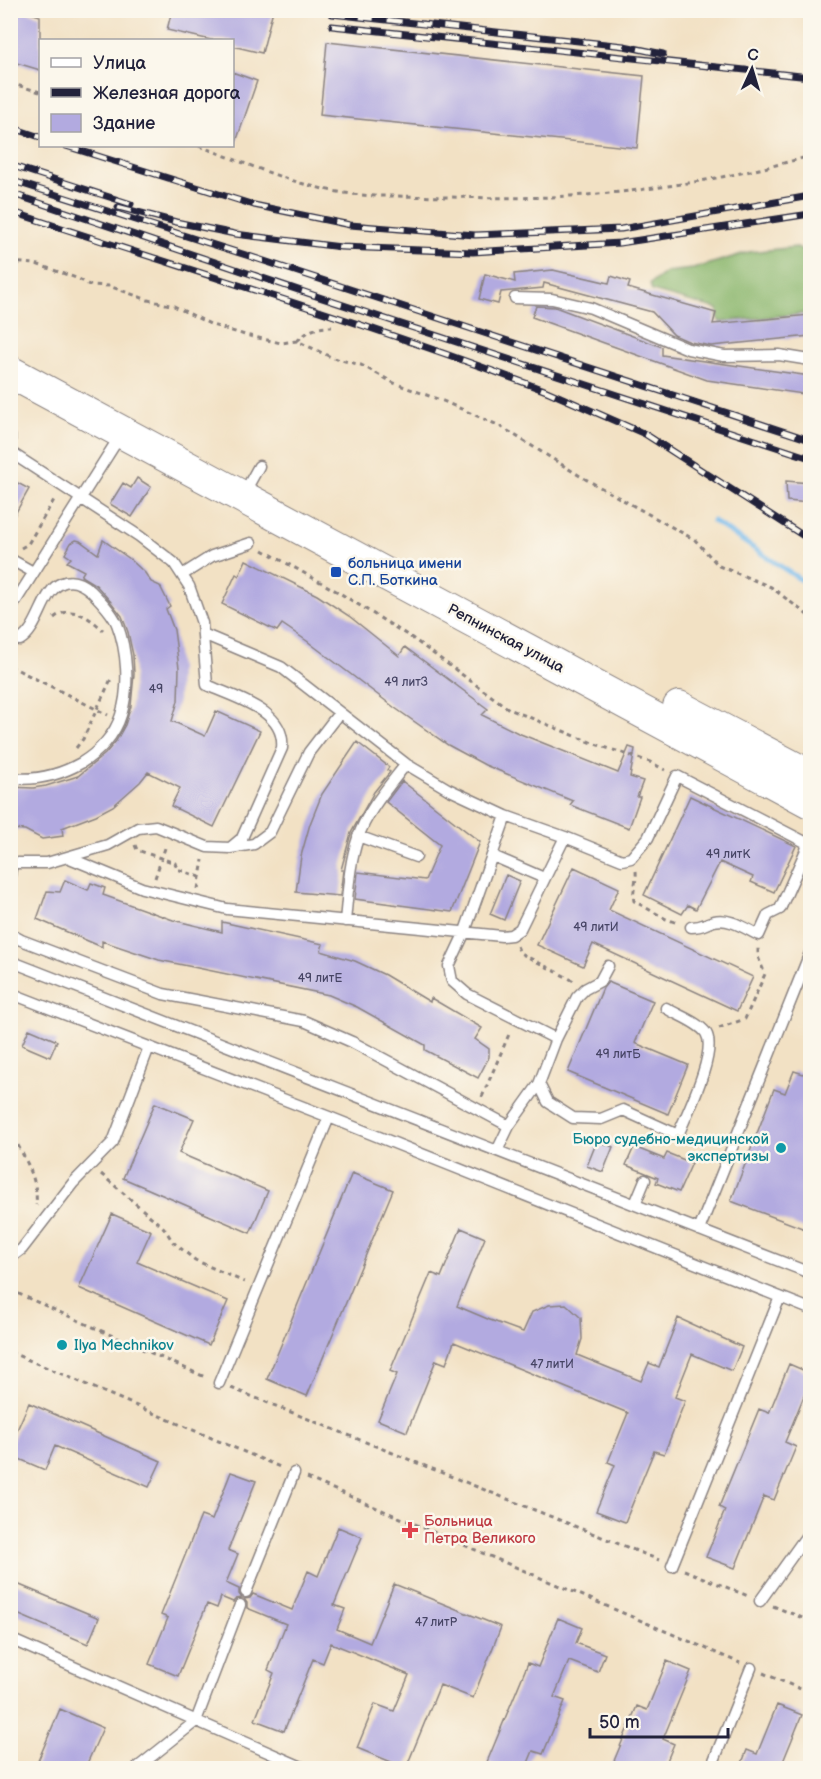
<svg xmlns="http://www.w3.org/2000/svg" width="821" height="1779" font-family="'Balsamiq Sans',sans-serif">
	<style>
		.forest { fill: #8cb76e; stroke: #576c54; stroke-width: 1.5 }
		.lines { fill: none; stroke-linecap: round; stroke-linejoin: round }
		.stream { stroke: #75baec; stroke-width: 5 }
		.building { fill: #b2aae0 }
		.lane-casing { stroke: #8a8280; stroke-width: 13 }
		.secondary-casing { stroke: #8a8280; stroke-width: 34 }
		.path { stroke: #8a8280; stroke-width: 3; stroke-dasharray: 4.5 4.5; stroke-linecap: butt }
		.lane { stroke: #fff; stroke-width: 10 }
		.secondary { stroke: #fff; stroke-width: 32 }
		.rail-casing { stroke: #22223b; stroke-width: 7 }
		.rail { stroke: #fbf7ec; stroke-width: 4.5; stroke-dasharray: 14; stroke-linecap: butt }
		.transit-dot { fill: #1a4fb4; stroke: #fbf7ec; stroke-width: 2 }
		.culture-dot { fill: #0f9aa8; stroke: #fbf7ec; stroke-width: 2 }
		.health-dot { fill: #e0444e; stroke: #fbf7ec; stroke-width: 2 }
		.labels { text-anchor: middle; stroke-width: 5; stroke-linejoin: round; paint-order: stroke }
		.number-label { font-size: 12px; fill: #464464 }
		.transit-label { font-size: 15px; fill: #164399; stroke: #fbf7ec; text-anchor: start }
		.street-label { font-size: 15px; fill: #22223b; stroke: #fbf7ec }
		.culture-label { font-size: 15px; fill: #0d838f; stroke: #fbf7ec; text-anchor: end }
		.health-label { font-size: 15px; fill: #be3a42; stroke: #fbf7ec; text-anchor: start }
	</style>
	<rect width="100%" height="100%" fill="#fbf7ec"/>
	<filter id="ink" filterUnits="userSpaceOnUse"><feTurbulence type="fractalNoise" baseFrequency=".0167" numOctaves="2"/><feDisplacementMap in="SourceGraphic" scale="12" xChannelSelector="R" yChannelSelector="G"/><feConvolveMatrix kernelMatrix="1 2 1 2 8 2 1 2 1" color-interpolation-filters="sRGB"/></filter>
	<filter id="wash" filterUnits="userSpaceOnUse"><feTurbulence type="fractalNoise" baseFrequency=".008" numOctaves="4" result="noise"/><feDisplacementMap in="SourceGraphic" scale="24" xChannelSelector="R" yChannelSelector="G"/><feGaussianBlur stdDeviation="1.35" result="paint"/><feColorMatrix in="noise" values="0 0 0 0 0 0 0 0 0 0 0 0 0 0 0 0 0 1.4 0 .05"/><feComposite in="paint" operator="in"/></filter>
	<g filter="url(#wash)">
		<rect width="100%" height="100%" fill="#f2e1c4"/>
		<path class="forest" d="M797,247L804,251L810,273V313L720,322L718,319V309L652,291L650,284L666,272L693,269L749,252Z"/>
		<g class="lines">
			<path class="stream" d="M713,521L810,586"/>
		</g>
		<g id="blocks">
			<path class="building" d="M10,10H22L40,16V70L10,61Z
				M172,10H273L262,53L232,46V40H211L167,30Z
				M327,42L644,76L637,148L320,115Z
				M232,72L257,81L235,145L232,144Z
				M553,270L609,283L611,276L630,282L628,288L716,313L713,324L810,315V336L711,346L690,342L674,335L652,312L544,283L543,288L501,292L498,304L479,299L485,274L515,282L514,274Z
				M536,306L555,307L662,347V355L810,376V395L707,380L532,317Z
				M137,478L151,487L132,517L110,504L123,483L131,488Z
				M10,479L29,489L10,523Z
				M786,481L810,483V503L787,501Z
				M76,540L80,541L98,554L103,540L130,559L145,573L151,582L160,586L170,606L166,609L174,630L179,668L178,701L172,721L205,736L216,711L260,731L214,827L171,806L180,788L148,772L140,782L113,806L96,815L62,828L63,836L42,839L25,830L10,829V787L33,788L46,786L78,776L105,754L116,741L125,725L131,706L134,674L133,655L128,632L122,616L111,602L96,585L81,576L84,571L67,562L71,558L65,554L71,543Z
				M246,560L317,595L349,616L399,656L405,647L488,709L482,715L518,733L618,773L629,747L635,749L630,777L643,781L637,797H640L629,828L570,805L573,801L485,765L448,745L395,708L307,641L282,624L277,631L222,604L236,574L239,576Z
				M357,742L389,767L387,770L390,772L374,792L351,833L341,870H343L340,896L296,892L301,856L310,824L322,794Z
				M402,781L480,842L452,912L355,899L358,872L425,880L440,845L386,802Z
				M690,796L796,846L774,892L751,882L753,877L720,862L696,909L688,905L682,914L644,895Z
				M574,867L619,888L609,910L753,977L737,1011L593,944L583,966L537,945Z
				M506,875L520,881L504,920L490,914Z
				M65,880L88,890L91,883L105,888L103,895L173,920L222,932V922L323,944L321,951L355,961L385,975L430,1002L431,998L482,1028L475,1039L489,1049V1057L478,1078L425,1050V1045L357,1007L329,995L159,960L102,941V947L37,919L47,891L60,892Z
				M608,982L653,1001L635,1043L688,1065L668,1114L568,1072L603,988Z
				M29,1029L57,1041L50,1057L22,1045Z
				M794,1071L810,1076V1231L731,1201L774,1089L785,1093Z
				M155,1103L194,1119L179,1153L268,1191L250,1233L123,1178Z
				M597,1141L613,1147L603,1172L587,1166Z
				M634,1147L664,1159L667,1153L692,1163L679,1192L656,1183L658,1178L626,1165Z
				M352,1173L393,1190L307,1396L267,1379Z
				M112,1214L151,1231L137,1262L228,1301L209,1345L79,1288Z
				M461,1228L485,1238L457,1306L490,1320L523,1332L532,1312L549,1305L566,1304L581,1318L582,1339L577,1355L641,1381L649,1363L659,1367L678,1318L742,1347L732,1371L692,1354L675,1397L685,1401L664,1454L654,1451L625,1522L596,1511L615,1465L608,1462L628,1413L454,1342L446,1364L436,1360L407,1432L378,1420L397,1374L390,1371L431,1273L441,1277Z
				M789,1364L810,1373V1381L785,1442L796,1447L774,1500L764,1496L735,1568L706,1557L725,1510L719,1507L759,1409L769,1413Z
				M29,1403L161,1461L149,1487L55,1446L45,1470L10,1455V1446Z
				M231,1472L256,1481L228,1550L238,1554L226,1583L239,1589V1594L242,1598L236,1599L233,1602L221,1597L217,1608L207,1604L178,1676L149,1664L168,1618L161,1615L201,1516L212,1520Z
				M338,1527L362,1537L334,1605L345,1609L337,1629L370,1643L394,1584L501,1627L473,1698L440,1685L406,1768L357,1748L375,1704L394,1711L409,1675L331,1643L323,1663L313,1659L284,1731L255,1720L274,1673L268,1670L286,1624L247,1608V1603L244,1599L250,1598L253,1594L292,1610L308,1571L318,1576Z
				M10,1581L99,1618L88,1644L10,1611Z
				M558,1618L582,1628L576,1643L605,1654L598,1672L569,1661L554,1697L565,1701L543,1754L533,1751L526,1768H493L494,1765L487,1762L528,1663L538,1667Z
				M667,1661L691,1671L663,1739L674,1744L664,1768H611L637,1706L647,1710Z
				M777,1705L802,1715L782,1764L791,1768H740L747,1750L757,1754Z
				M60,1709L103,1728L85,1768H35Z"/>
		</g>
	</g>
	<g filter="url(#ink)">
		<use href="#blocks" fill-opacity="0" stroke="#8a8280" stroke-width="1.5"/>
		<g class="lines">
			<defs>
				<path id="lane" d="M515,298L552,299L591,308L688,349L724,356L779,355L810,360
					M10,436V444
					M10,452L139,536L174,563L189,586L202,623L207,685C235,698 286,710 282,748L242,838L230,848L207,847L156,826L138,828L108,845L47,863H10
					M243,495L259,466
					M10,559L33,572
					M182,575L212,556L251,543
					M10,610L120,436
					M10,639L20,640C40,628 42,590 62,583C73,578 83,584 91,591C100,600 112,612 117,624C127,650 130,687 121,715C115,735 99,752 81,763C58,776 36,781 10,778
					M506,816L464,934L449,966L452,981L467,994L556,1039
					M358,836L416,857
					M565,837L622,860L631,858L648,838L677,776L805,842L807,848L780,909L768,915L759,935C746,929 729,917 714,921C703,924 704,927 691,927
					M230,848L254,844L270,832L309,752L339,713
					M493,856L544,878
					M67,857L142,888L227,909L502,936L511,935L520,929L565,837L506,816L448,789L406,764L281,667L203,634
					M10,875L12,863
					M345,921C348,893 349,864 358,838C366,812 390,785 406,764
					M10,934L21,940L163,994L304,1021L352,1042L509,1126
					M10,961L810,1273
					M10,993L329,1117L810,1309
					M539,1084L548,1102L573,1118L601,1119L623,1110L678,1135C686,1115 718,1052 706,1033C698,1022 677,1015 666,1008
					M497,1151L509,1126L539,1084L556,1039L577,997L585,989L600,981L608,966
					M635,1204L645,1180
					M699,1230L810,953
					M10,1258L22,1249L73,1183L113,1142L149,1047
					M219,1383L329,1117
					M672,1566L780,1297
					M246,1592L294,1473
					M760,1601L810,1531
					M10,1639L304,1768
					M137,1768L196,1721L240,1605
					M711,1768L751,1668"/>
				<path id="secondary" d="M10,372L810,802
					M679,707L810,776"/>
			</defs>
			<use href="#lane" class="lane-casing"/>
			<use href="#secondary" class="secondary-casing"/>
			<path class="path" d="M10,83L40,92
				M199,146C260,168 311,194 378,196C442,196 507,200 571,196C652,191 732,178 810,156
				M10,262L36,264L79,279L89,285L109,286L148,300L174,306L212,325L245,335L281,343L297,341L333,358L361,365L394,383L443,401L500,426L580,476L695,540L719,566L771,587L810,617
				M297,341C309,330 316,327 332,327
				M21,548L28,544L54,500V497
				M263,550L338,592L412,638L509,709L595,744L650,762L665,770
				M54,618C71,604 89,617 103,630
				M10,666L108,715
				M76,748L83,739L111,679
				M135,845L137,850L175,863L177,869L200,877
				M636,871C637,882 632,891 634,901L666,919L678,923
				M155,878L166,845
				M198,889L203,860
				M517,946L520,953L574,981
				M719,1028L745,1019L765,974L758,957V948
				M482,1097L510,1032
				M10,1129C21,1154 39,1176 36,1205
				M101,1174L164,1228L173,1242L195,1260L244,1282
				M10,1290L205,1377
				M10,1352L282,1468
				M231,1388L659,1560
				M307,1478L740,1663
				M684,1570L748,1596
				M773,1606L810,1621
				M763,1673L810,1693"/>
			<use href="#lane" class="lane"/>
			<use href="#secondary" class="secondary"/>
			<defs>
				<path id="rail" d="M332,14L624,46L663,54
					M332,26L810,77
					M10,127L40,137
					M66,146L254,205L350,225L475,235L621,229L810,196
					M10,165L131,204
					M10,180L249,256L810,440
					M10,193L322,298L810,458
					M118,207L176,222L235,234L341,247L473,252L620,243L810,214
					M10,211C190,271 372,324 549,392
					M542,389L645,434L810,540"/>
			</defs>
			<use href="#rail" class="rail-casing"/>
			<use href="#rail" class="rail"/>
		</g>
	</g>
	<rect class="transit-dot" x="330" y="566" width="12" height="12" rx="3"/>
	<g class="culture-dot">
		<circle cx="781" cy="1148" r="6"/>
		<circle cx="62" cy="1345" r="6"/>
	</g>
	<path class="health-dot" d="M407 1521h6v6h6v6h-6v6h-6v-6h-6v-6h6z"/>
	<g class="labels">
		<g class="number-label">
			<text x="406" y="686">49 литЗ</text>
			<text x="156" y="693">49</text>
			<text x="728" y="858">49 литК</text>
			<text x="596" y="931">49 литИ</text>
			<text x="320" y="982">49 литЕ</text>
			<text x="618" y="1058">49 литБ</text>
			<text x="552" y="1368">47 литИ</text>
			<text x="436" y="1626">47 литР</text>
		</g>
		<g class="transit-label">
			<text x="348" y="568">больница имени<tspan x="348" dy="17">С.П. Боткина</tspan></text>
		</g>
		<g class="street-label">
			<text transform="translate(506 638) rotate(28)" y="5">Репнинская улица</text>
		</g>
		<g class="culture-label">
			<text x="769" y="1144">Бюро судебно-медицинской<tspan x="769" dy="17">экспертизы</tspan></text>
			<text x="74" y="1350" text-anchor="start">Ilya Mechnikov</text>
		</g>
		<g class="health-label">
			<text x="424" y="1526">Больница<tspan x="424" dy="17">Петра Великого</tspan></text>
		</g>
	</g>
	<rect width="821" height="1779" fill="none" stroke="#fbf7ec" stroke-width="36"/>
	<rect x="39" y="39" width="195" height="108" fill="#fbf7ec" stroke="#a4a2a5" stroke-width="1.5"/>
	<rect x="51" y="58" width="30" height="9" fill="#ffffff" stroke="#a4a2a5" stroke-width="1.5"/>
	<text x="93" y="69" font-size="18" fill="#22223b">Улица</text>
	<rect x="51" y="88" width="30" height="9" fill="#22223b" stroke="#a4a2a5" stroke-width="1.5"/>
	<text x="93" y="99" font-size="18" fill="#22223b">Железная дорога</text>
	<rect x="51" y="114" width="30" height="18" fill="#b2aae0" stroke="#a4a2a5" stroke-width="1.5"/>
	<text x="93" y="129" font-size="18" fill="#22223b">Здание</text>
	<g transform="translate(752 69) rotate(4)" stroke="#fbf7ec" stroke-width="4.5" paint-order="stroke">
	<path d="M0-4.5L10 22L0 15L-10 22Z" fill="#22223b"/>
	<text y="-9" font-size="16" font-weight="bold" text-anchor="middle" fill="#22223b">С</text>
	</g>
	<path d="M590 1728v9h138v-9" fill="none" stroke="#22223b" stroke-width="3"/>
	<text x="599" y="1728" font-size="18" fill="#22223b" stroke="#fbf7ec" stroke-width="4.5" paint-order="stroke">50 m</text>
</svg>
